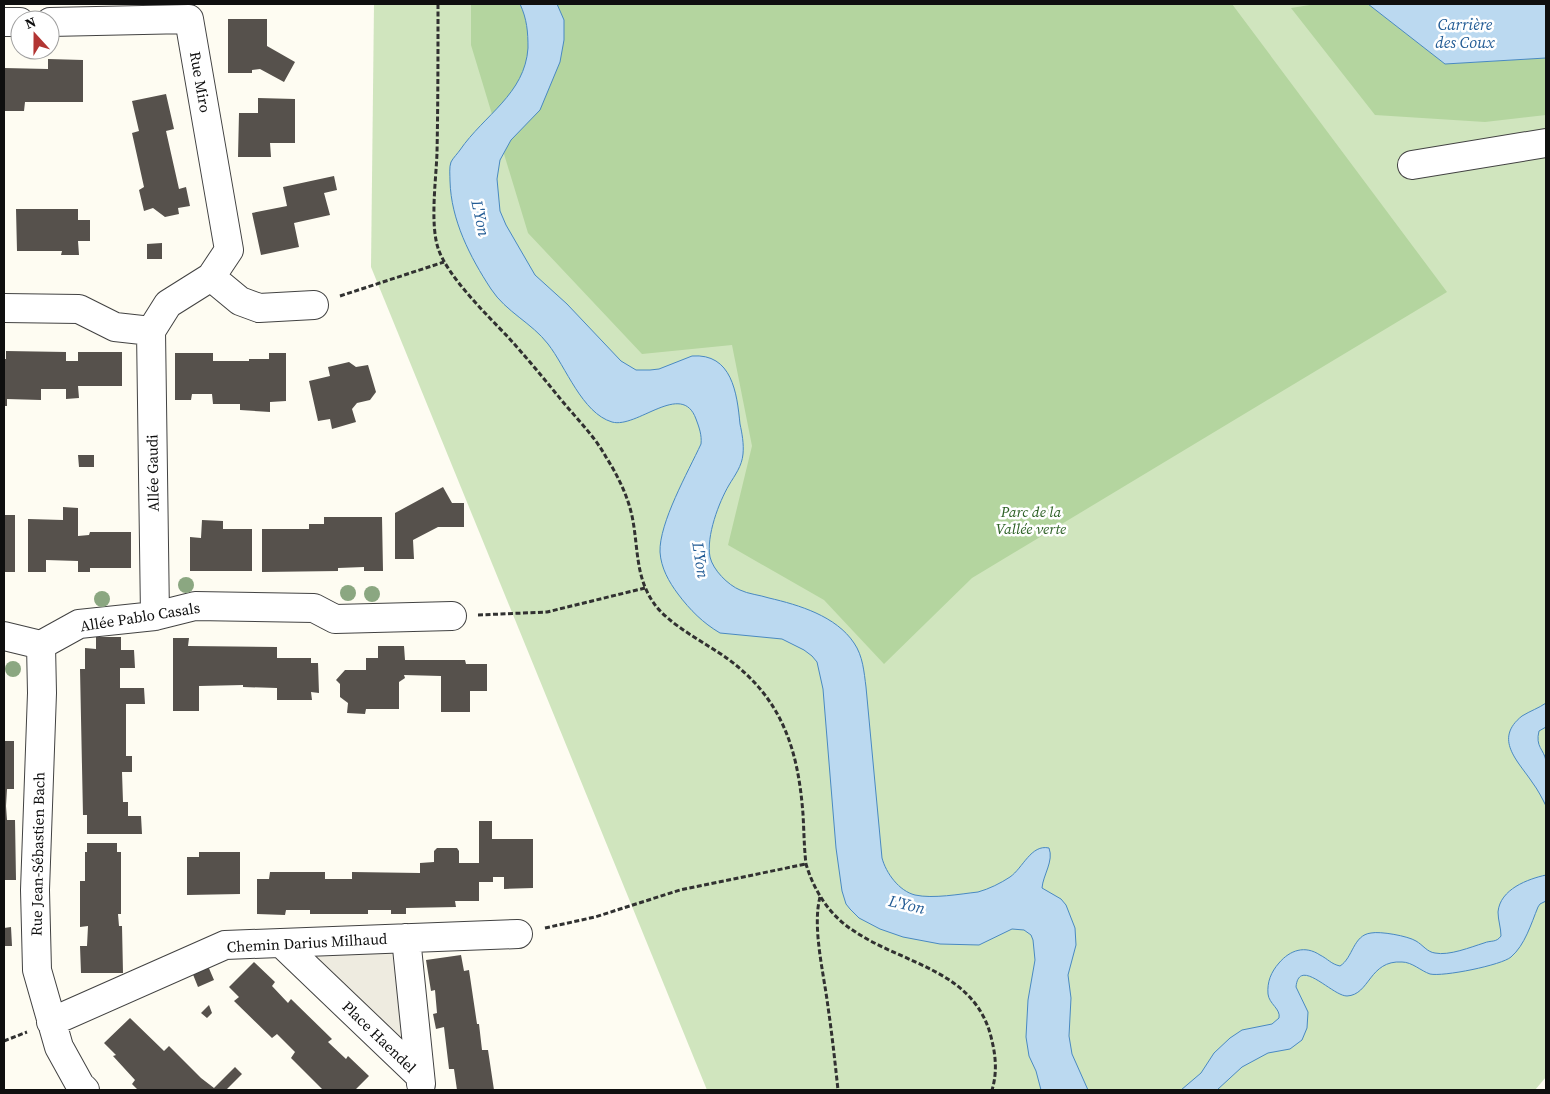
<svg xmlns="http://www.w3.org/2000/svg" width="1550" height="1094" font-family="'Source Serif 4',serif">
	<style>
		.green { fill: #d0e5be }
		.forest { fill: #b4d59f }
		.plaza { fill: #eeebe0 }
		.water { fill: #bbd9f0; stroke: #4989c1 }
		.building { fill: #56514c }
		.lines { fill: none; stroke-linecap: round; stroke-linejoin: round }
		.minor-casing { stroke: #424242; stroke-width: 30 }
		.path { stroke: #313131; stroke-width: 3; stroke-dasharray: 5 2.5; stroke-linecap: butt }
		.minor { stroke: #fff; stroke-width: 28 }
		.tree { fill: #8ba781 }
		.labels { text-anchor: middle; stroke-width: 5; stroke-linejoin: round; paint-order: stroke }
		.street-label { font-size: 15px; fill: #0f0f0f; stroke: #fff }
		.park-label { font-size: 15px; font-style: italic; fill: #2d6125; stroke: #fff }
		.water-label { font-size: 16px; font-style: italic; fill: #235c95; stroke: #fff }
	</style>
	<rect width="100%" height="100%" fill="#fefcf2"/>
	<path class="green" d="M374,4H1546V1077L1535,1090H707L371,267Z"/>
	<path class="forest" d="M471,4H1232L1447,292L972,578L884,664L824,600L728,545L752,446L732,345L642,354L528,233L471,45Z
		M1316,4H1368L1445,64L1546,58V115L1485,122L1375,115L1291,8Z"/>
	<path class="plaza" d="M406,938L419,1070L293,942Z"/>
	<path class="water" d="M520,4H557L564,20V40L560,62L540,110L511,140L500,160L497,179L500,211L506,225L535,275L567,304L621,361L636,370H650L659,369L692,356C732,353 737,393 740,424C742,433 744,444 743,454C742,466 735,475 729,485C719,502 706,536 710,557C713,570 728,585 740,590C748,594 760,595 769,598C799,605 836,616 854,643C863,656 864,672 866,687L882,858C886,873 899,891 915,895C933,899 960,894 978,892C989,889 1001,883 1010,877C1023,868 1031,844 1049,848C1054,861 1043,875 1042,888L1061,899L1066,905L1075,928L1076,945L1068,975L1071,998L1069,1036L1072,1054L1088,1090H1041L1036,1071L1029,1056L1026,1037L1028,1000L1035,960L1033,940L1031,935L1024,930L1012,929L979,945L940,944L903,937L880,929L859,918L850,909L846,904L842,891L836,848L823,689L817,662L812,656L804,650L782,639L720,633C703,623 690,610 678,594C669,582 661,568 660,552C659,523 688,472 701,444C702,435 699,427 696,419C682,380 637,429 612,422C582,413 566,367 548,344C532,323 506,312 491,289C470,257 451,220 450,181C450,175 449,167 451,162C453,158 458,153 460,150C484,115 525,94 528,48C528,32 527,19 520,4Z
		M1368,4H1546V58L1445,64Z
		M1546,703V727L1539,731C1535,747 1544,749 1546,761C1548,775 1546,791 1546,806C1542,798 1538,790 1532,782C1518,761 1493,739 1522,716C1530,711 1539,708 1546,703Z
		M1546,875V901L1540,904L1538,907C1531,924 1525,945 1511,957C1502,965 1443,977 1430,974C1421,971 1412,962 1402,962C1369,960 1370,995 1347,996C1332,996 1299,956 1296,987L1308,1012L1307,1028L1302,1040L1290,1049L1268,1053L1242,1067L1217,1090H1181L1201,1073L1214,1053L1230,1038L1242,1030L1272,1024L1279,1018C1281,1009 1269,1004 1268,994C1267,982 1271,972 1279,963C1290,950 1305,945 1320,955C1328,959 1331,964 1340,966C1353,958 1353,935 1371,933C1380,931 1408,936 1416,941C1423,945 1427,952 1435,953C1449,956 1471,947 1484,943C1491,940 1496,943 1501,936C1501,928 1498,920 1498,912C1500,889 1528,879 1546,875Z"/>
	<path class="building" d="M228,19H267V46L295,62L284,82L260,69L252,70V73H228Z
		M48,59L83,60V102H25L24,111H4V68L48,69Z
		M166,94L174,129L166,131L179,189L186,187L190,206L178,208L179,214L165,217L153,208L144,211L139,190L144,187L132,133L139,131L132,101Z
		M258,98L295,99V143H270L271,157H238L239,113H258Z
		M334,176L337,190L324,193L330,215L294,223L299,247L261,255L252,213L287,206L283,187Z
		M16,209H78V220H90V241H78L79,255H61L62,251H17Z
		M162,243V259H147V244Z
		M6,351L66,352V361H78V352H122V386H78L79,398L66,399V389H41V400L7,399V406H4V359H6Z
		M175,353H213V361H249V359H269V353H286V401L270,402V412L240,410V404H213L212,394H192L191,400H175Z
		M349,362L356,367L368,365L376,392L370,400L357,403L352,409L356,422L332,429L330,419L318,421L309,381L330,376L328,367Z
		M78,455H94V467H79Z
		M443,487L452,503H464V527H438L413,540L414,559H395V513Z
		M63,507L78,508V536L89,535L90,532H131V568H90V572H78V561L46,560V572H28V519L63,520Z
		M4,515H15V572H4Z
		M324,517H382L383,571H364V567L338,568V571L262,572V529H309V524H324Z
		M202,520L223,521V529H252V571H190V537L201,538Z
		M96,637H121V650H134L135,668H120V688H144L145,704H126V756H132V772H122L123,802H128V816H141L142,834H87V815H83L80,669H85V648L96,649Z
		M173,638H189L188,646L277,647V658H311V663H318L319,693L311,692L312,700H277V688L243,687V685L199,686V711H173Z
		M378,646H404L405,660H465L466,664H487V691H470V712H441V676L404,675L405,678L399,682V709H366L365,714L347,713L348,703L340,697V684L336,680L345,670H366V658H378Z
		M4,741H14V789H7L6,806L7,820H15L16,880H4Z
		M479,821H492V839H533V888L504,889V877H493V882H479V901H455L456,907L406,908V914H391V910H368V914H310V910H286L285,915L257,914V879H269L270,872H325V879H352V872L420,873V863L434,862V851L437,848H457L459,851V863H479Z
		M87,843H117V852H121V914H118L119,926H122L123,973H81L80,946H87L88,926L80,927V881H85V852H87Z
		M199,852H240V894L187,895V857H199Z
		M11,927L12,946H4V928Z
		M461,955L464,971L469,970L477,1024H479L482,1050H488L494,1090H457L454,1069H449L444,1027L436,1029L433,1014L437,1013L435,990L431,991L426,960Z
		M254,962L275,982L272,986L288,1003L291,999L332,1039L328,1042L346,1059L348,1056L369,1076L355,1090H323L291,1058L295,1052L277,1034L272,1038L234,1001L239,997L229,987Z
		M208,966L214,980L198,987L192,972Z
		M209,1005L212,1013L207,1018L201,1013Z
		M130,1018L164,1051L169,1046L201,1078L214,1088L235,1067L242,1074L226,1090H138L132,1084L135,1080L113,1056L116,1055L104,1043Z"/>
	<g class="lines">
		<defs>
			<path id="minor" d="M4,22H20
				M50,22L189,19L229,250L211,277
				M1412,165L1546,143
				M4,308L79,309L115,327L151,331L168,304L211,277L240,301L259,308L314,305
				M151,331L155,616
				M4,636L41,645
				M41,645L42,693L35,890L37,970L59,1047L80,1085L85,1090
				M41,645L79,624L155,616L195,606L314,608L335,619L452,616
				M406,938L421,1084
				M281,943L420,1076
				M51,1022L225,945L518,934"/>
		</defs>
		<use href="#minor" class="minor-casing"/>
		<path class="path" d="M438,4C438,54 438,103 437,153C436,180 430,223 438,248C447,276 487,315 508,337C527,358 545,380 563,402C578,420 595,437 606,457C618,476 629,498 633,521C638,549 636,577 653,602C667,624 706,643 728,659C782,699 798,749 803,814C804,831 804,847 806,864C814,891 830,916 854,931C904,965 977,970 992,1041C996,1057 997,1074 992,1090
			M340,296L444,262
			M478,615L547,612L645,588
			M820,897C812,928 824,974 828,1007C832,1034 835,1062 838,1090
			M545,928L595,917L680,890L806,864
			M4,1041L27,1032"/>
		<use href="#minor" class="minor"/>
	</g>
	<g class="tree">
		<circle cx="186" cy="585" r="8"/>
		<circle cx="348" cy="593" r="8"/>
		<circle cx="372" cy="594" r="8"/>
		<circle cx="102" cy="599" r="8"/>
		<circle cx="13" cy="669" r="8"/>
	</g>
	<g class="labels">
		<g class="street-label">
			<text transform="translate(200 82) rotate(80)" y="5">Rue Miro</text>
			<text transform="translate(153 473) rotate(-91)" y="5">Allée Gaudi</text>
			<text transform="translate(140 617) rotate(-9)" y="5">Allée Pablo Casals</text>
			<text transform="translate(38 854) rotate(-89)" y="5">Rue Jean-Sébastien Bach</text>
			<text transform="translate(307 943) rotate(-3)" y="5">Chemin Darius Milhaud</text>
			<text transform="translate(379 1037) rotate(44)" y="5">Place Haendel</text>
		</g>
		<g class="park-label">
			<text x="1031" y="517">Parc de la<tspan x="1031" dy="17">Vallée verte</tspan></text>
		</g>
		<g class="water-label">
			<text x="1465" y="30">Carrière<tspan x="1465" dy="18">des Coux</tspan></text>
			<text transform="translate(481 218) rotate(78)" y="6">L'Yon</text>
			<text transform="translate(701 560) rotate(81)" y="6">L'Yon</text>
			<text transform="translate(907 904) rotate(13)" y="6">L'Yon</text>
		</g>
	</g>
	<rect width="1550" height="1094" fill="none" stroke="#0f0f0f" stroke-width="10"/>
	<g transform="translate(35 35) rotate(339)"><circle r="24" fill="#ffffff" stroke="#9f9f9f"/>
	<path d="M0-4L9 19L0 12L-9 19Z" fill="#b23533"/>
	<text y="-8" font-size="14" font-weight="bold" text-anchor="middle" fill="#0f0f0f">N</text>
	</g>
</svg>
